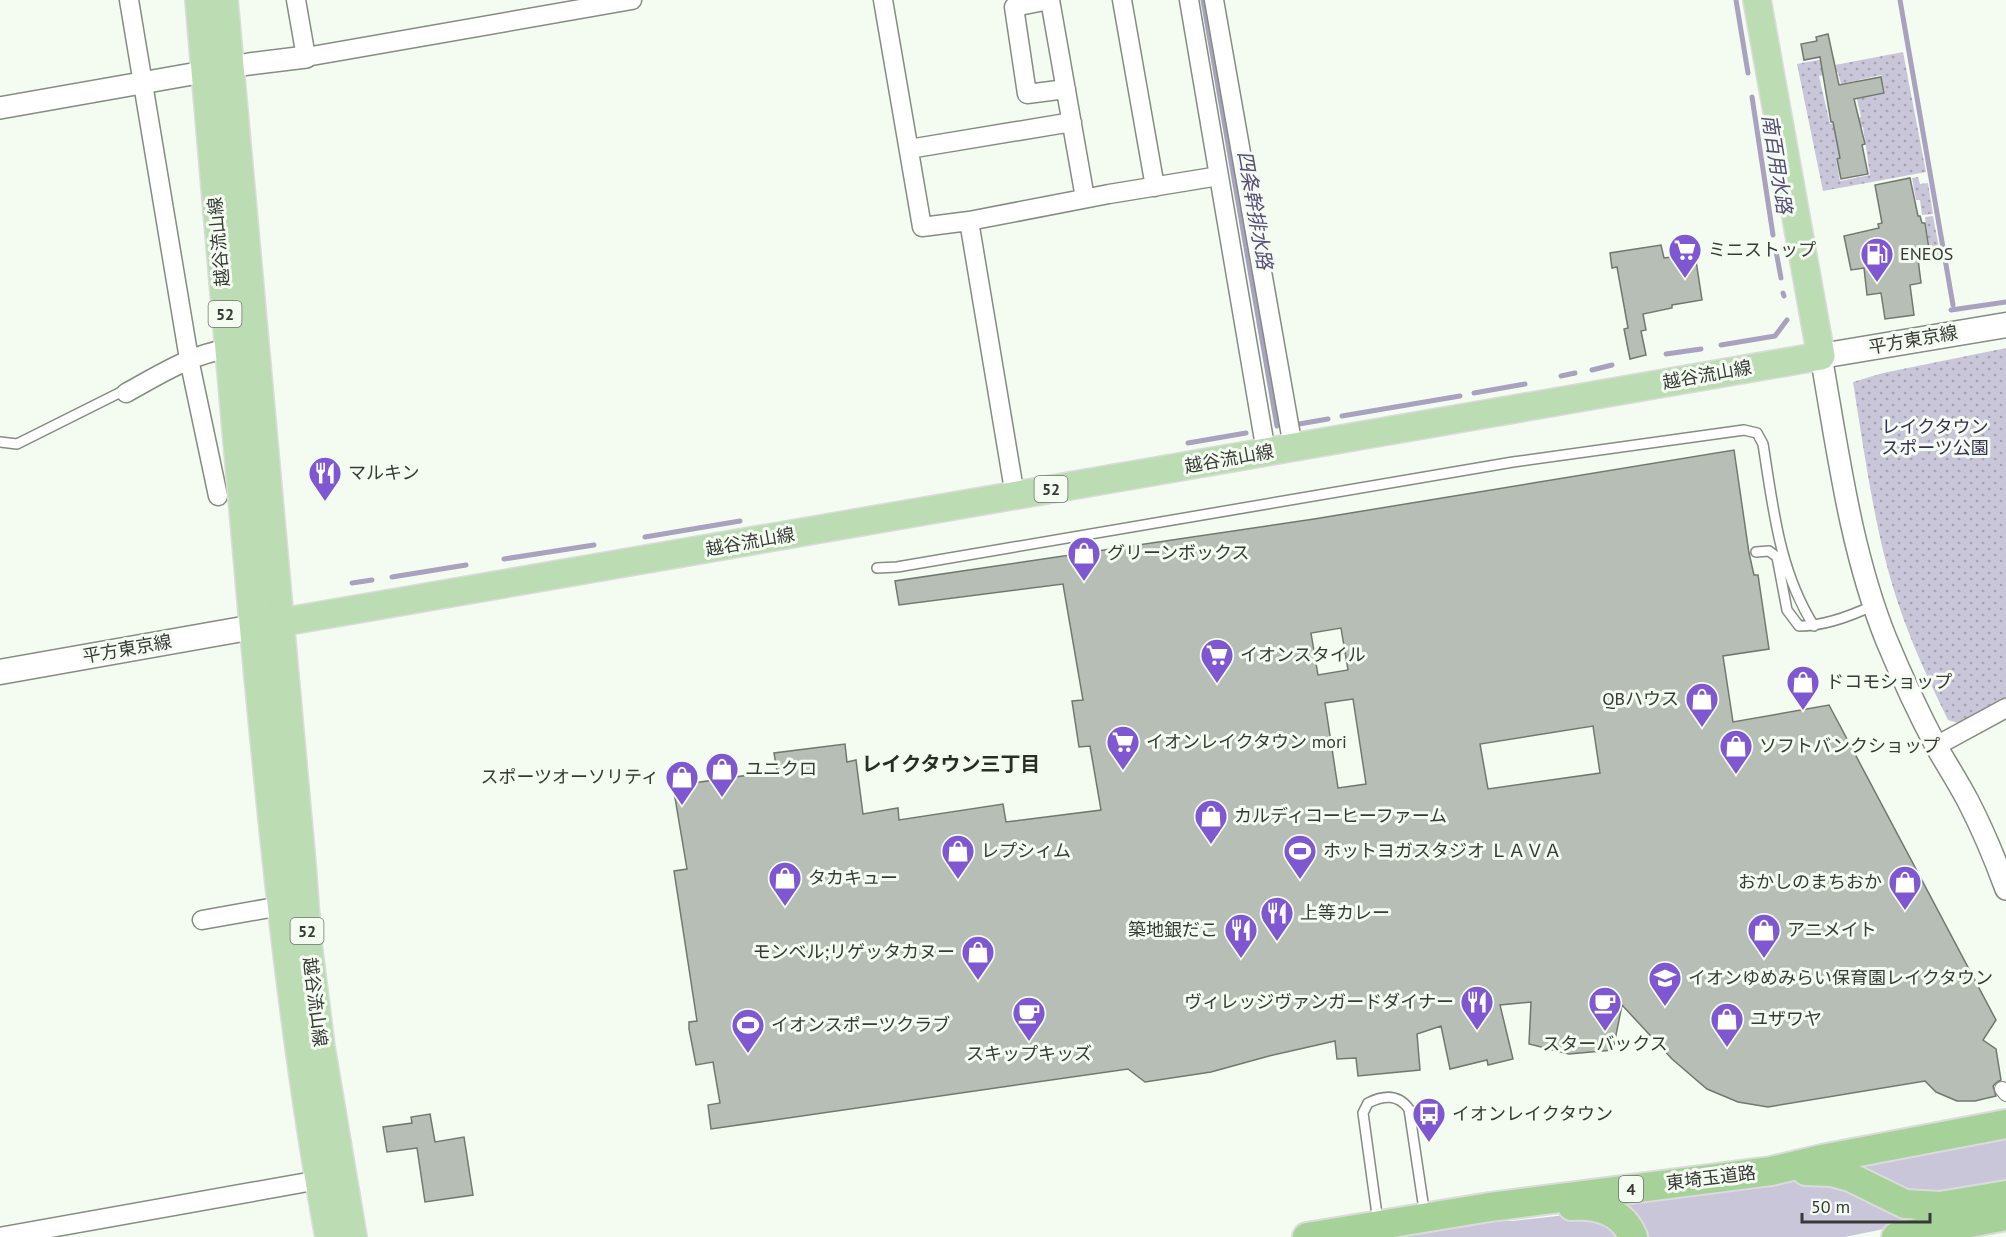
<svg xmlns="http://www.w3.org/2000/svg" width="2006" height="1237" font-family="'PT Sans','Noto Sans JP',sans-serif">
	<style>
		.grass { fill: #cac6da }
		.park { fill: url(#park-dots); fill-rule: evenodd }
		.lines { fill: none; stroke-linecap: round; stroke-linejoin: round }
		.stream { stroke: #a8a2bf; stroke-width: 5 }
		.building { fill: #b7beb5; stroke: #71786f; stroke-width: 1.5; fill-rule: evenodd }
		.service-casing { stroke: #858c83; stroke-width: 12 }
		.pedestrian-casing { stroke: #858c83; stroke-width: 16 }
		.minor-casing { stroke: #858c83; stroke-width: 21 }
		.tertiary-casing { stroke: #858c83; stroke-width: 24 }
		.secondary-casing { stroke: #858c83; stroke-width: 27 }
		.primary-casing { stroke: #dbdbdb; stroke-width: 30 }
		.trunk-casing { stroke: #dbdbdb; stroke-width: 32 }
		.service { stroke: #fff; stroke-width: 9 }
		.pedestrian { stroke: #fff; stroke-width: 14 }
		.minor { stroke: #fff; stroke-width: 18 }
		.tertiary { stroke: #fff; stroke-width: 21 }
		.secondary { stroke: #fff; stroke-width: 24 }
		.primary { stroke: #bcddb3; stroke-width: 27 }
		.trunk { stroke: #a6d29a; stroke-width: 28 }
		.labels { text-anchor: middle; stroke-width: 6; stroke-linejoin: round; paint-order: stroke }
		.shield { fill: #f4fcf2; stroke: #6f746e; stroke-width: 1.5 }
		.shield-label { font-size: 16px; font-weight: bold; fill: #363935 }
		.street-label { font-size: 18px; fill: #363935; stroke: #f4fcf2 }
		.poi-label { font-size: 18px; fill: #363935; stroke: #f4fcf2; text-anchor: start }
		.park-label { font-size: 18px; fill: #382d55; stroke: #f4fcf2 }
		.water-label { font-size: 20px; font-style: italic; fill: #574c78; stroke: #f4fcf2 }
		.neighbourhood-label { font-size: 20px; font-weight: bold; fill: #282d26; stroke: #f4fcf2 }
	</style>
	<defs>
		<pattern id="park-dots" width="8" height="8" patternUnits="userSpaceOnUse" patternTransform="scale(1.5)"><rect width="8" height="8" fill="#cac6da"/><path d="M2 2h.1M6 6h.1" fill="none" stroke="#a5a2b2" stroke-width="1.8" stroke-linecap="round"/></pattern>
	</defs>
	<rect width="100%" height="100%" fill="#f4fcf2"/>
	<path class="grass" d="M2006,1132V1186L1916,1195L1848,1162Z
		M1821,1177L1952,1215L1845,1237H1645C1641,1221 1633,1211 1621,1200Z
		M1583,1213L1605,1217L1623,1237H1371L1471,1220L1512,1221Z"/>
	<path class="park" d="M1903,52L1926,172L1823,191L1797,64L1834,57L1835,65ZM1838,72L1841,84L1881,75L1885,92L1857,99L1861,117L1830,124L1819,76ZM1863,127L1870,175L1840,181L1836,159L1840,158L1835,132Z
		M1918,177L1920,184L1928,183L1933,214L1922,215L1920,200H1916L1912,178Z
		M1933,216L1941,259L1921,262L1920,252L1930,250L1925,217Z
		M2006,348V698L1958,723L1948,720C1930,683 1912,645 1899,606C1875,535 1865,457 1853,382L1883,373Z"/>
	<g class="lines">
		<path class="stream" d="M1203,0L1277,426
			M1736,0L1748,73
			M1900,0L1953,305
			M1752,97L1773,235
			M1776,251L1781,278
			M1783,293L1784,296
			M1951,310L2006,302
			M1721,345L1775,336L1787,320
			M1666,354L1701,349
			M1592,370L1612,365
			M1561,376L1575,373
			M1474,393L1525,384
			M1342,416L1460,396
			M1299,424L1328,419
			M1188,443L1246,433
			M645,537L740,521
			M504,559L594,545
			M392,577L466,565
			M352,583L372,580"/>
	</g>
	<path class="building" d="M1828,34L1839,85L1881,77L1884,93L1854,99L1865,144L1862,145L1868,174L1841,179L1837,159L1840,158L1833,122H1831L1820,57L1804,60L1801,44L1817,41L1816,37Z
		M1910,178L1918,216H1920L1922,223H1925L1929,249L1917,251L1921,283L1910,285L1914,315L1885,319L1881,293L1867,295L1864,268L1851,270L1844,236L1879,228L1878,224L1882,223L1875,185Z
		M1661,245L1664,258L1695,254L1702,300L1672,305V308L1643,314L1646,330L1641,331L1646,355L1630,359L1624,329L1628,328L1617,267L1612,268L1610,253Z
		M1734,450L1749,553L1754,575H1758L1769,649L1723,656L1733,722L1829,705L1996,1020L1983,1040L1996,1049L2001,1080L1997,1082L1993,1086L1996,1096L1975,1101H1957L1936,1092L1925,1081L1768,1107L1738,1102L1707,1089L1672,1059L1622,1005L1613,1050L1569,1054L1529,1044L1531,1002L1500,1005L1513,1059L1488,1065L1487,1060L1450,1069L1441,1026L1417,1034L1420,1070L1358,1076L1356,1058L1337,1059L1335,1041L1269,1056L1211,1072L1145,1082L1128,1069L711,1129L708,1105L720,1103L713,1062L696,1065L689,1029V1022L697,1021L674,871L687,869L673,786L777,771L774,753L845,744L847,762L856,760L863,814L898,808L899,820L1003,804L1006,822L1101,810L1090,746L1079,747L1072,701L1083,700L1063,584L899,605L895,581L1314,519ZM1341,628L1348,670L1318,675L1311,633ZM1353,699L1366,784L1338,788L1325,703ZM1593,726L1600,773L1488,789L1480,744Z
		M430,1114L435,1142L464,1137L473,1195L425,1202L417,1148L387,1152L383,1127L412,1123L411,1117Z"/>
	<g class="lines">
		<defs>
			<path id="service" d="M0,442L17,444L123,391L126,393
				M1756,552L1769,551L1777,557L1787,610L1799,626C1825,626 1851,616 1874,605
				M877,568L897,567L1513,462L1744,430L1757,433L1763,444C1773,507 1779,571 1814,626
				M1378,1222L1363,1113L1368,1103C1384,1095 1398,1094 1409,1109L1425,1216"/>
			<path id="pedestrian" d="M2002,1089L2006,1094"/>
			<path id="minor" d="M129,0L189,359L218,496
				M296,0L306,57L632,0
				M883,0L922,227L969,221L1109,194L1219,176
				M1049,0L1014,7L1027,94L1066,89
				M1050,0L1085,198
				M1122,0L1155,187
				M1189,0L1266,452
				M1214,0L1293,447
				M909,149L1072,122
				M969,221L1015,496
				M126,393C159,375 191,354 228,349
				M1936,746L2006,708
				M202,920L281,906
				M0,1237L319,1180"/>
			<path id="tertiary" d="M0,108L249,64L306,57
				M1821,356C1838,451 1850,549 1886,639C1901,675 1918,712 1936,746C1947,765 1958,782 1968,801C1983,830 1995,859 2006,889"/>
			<path id="secondary" d="M1821,356L2006,325
				M0,672L254,627"/>
			<path id="primary" d="M199,0C217,208 234,415 253,623C272,828 292,1034 329,1237
				M224,0L302,864L308,944L321,1047L353,1237
				M254,627L1821,356L1757,0"/>
			<path id="trunk" d="M1806,1171L1832,1172L1850,1177L1905,1204L1940,1206L2006,1195
				M1572,1206C1598,1204 1623,1212 1633,1237
				M1307,1237L1490,1207L1771,1171L1822,1159L2006,1124
				M1896,1237L2006,1216"/>
		</defs>
		<use href="#service" class="service-casing"/>
		<use href="#pedestrian" class="pedestrian-casing"/>
		<use href="#minor" class="minor-casing"/>
		<use href="#tertiary" class="tertiary-casing"/>
		<use href="#secondary" class="secondary-casing"/>
		<use href="#primary" class="primary-casing"/>
		<use href="#trunk" class="trunk-casing"/>
		<use href="#service" class="service"/>
		<use href="#pedestrian" class="pedestrian"/>
		<use href="#minor" class="minor"/>
		<use href="#tertiary" class="tertiary"/>
		<use href="#secondary" class="secondary"/>
		<use href="#primary" class="primary"/>
		<use href="#trunk" class="trunk"/>
	</g>
	<defs>
		<symbol id="supermarket-pin" viewBox="-11 -11 22 30"><path d="M0 17L-7.5 6A9.5 9.5 0 1 1 7.5 6Z" fill="#7e57d1" stroke="#f4fcf2"/><path d="M-6-5.5h2.5l.6 2H6L4.5 2H-2.5L-4.4-4H-6ZM-1.5 3.2a1.3 1.3 0 1 0 .1 0ZM3 3.2a1.3 1.3 0 1 0 .1 0Z" fill="#fff"/></symbol>
		<symbol id="fuel-pin" viewBox="-11 -11 22 30"><path d="M0 17L-7.5 6A9.5 9.5 0 1 1 7.5 6Z" fill="#7e57d1" stroke="#f4fcf2"/><path d="M-5.5-6h7V0h2V4h1.3V-2.5L3-4.5l.8-.8L6-3V5H2.5V1h-1V6h-7ZM-4.2-4.7v3.2H.2V-4.7Z" fill="#fff"/></symbol>
		<symbol id="restaurant-pin" viewBox="-11 -11 22 30"><path d="M0 17L-7.5 6A9.5 9.5 0 1 1 7.5 6Z" fill="#7e57d1" stroke="#f4fcf2"/><path d="M-5-6h1v4h1v-4h1v4h1v-4h1v5L-1.5 .5V6h-2V.5L-5-1ZM5-6V6H3V1.5H1.5Q1.5-4 5-6Z" fill="#fff"/></symbol>
		<symbol id="shop-pin" viewBox="-11 -11 22 30"><path d="M0 17L-7.5 6A9.5 9.5 0 1 1 7.5 6Z" fill="#7e57d1" stroke="#f4fcf2"/><path d="M-5-2.5h2.3a2.7 3.5 0 0 1 5.4 0H5L5.5 6h-11ZM-1.5-2.5h3a1.5 2.3 0 0 0-3 0Z" fill="#fff"/></symbol>
		<symbol id="stadium-pin" viewBox="-11 -11 22 30"><path d="M0 17L-7.5 6A9.5 9.5 0 1 1 7.5 6Z" fill="#7e57d1" stroke="#f4fcf2"/><path d="M0-5a6.5 5 0 1 0 0 10a6.5 5 0 1 0 0-10ZM-3.5-1.8h7v3.6h-7Z" fill="#fff"/></symbol>
		<symbol id="school-pin" viewBox="-11 -11 22 30"><path d="M0 17L-7.5 6A9.5 9.5 0 1 1 7.5 6Z" fill="#7e57d1" stroke="#f4fcf2"/><path d="M0-5L7-2L0 1L-7-2ZM-4 1L0 2.5L4 1V4Q0 6-4 4Z" fill="#fff"/></symbol>
		<symbol id="cafe-pin" viewBox="-11 -11 22 30"><path d="M0 17L-7.5 6A9.5 9.5 0 1 1 7.5 6Z" fill="#7e57d1" stroke="#f4fcf2"/><path d="M-5.5-4.5H6V0H3Q3 3.5 0 3.5H-2.5Q-5.5 3.5-5.5 0ZM3-3.2v2h1.7v-2ZM-6 4.5H4V6H-6Z" fill="#fff"/></symbol>
		<symbol id="bus-pin" viewBox="-11 -11 22 30"><path d="M0 17L-7.5 6A9.5 9.5 0 1 1 7.5 6Z" fill="#7e57d1" stroke="#f4fcf2"/><path d="M-5-6H5V4H4V6H2V4H-2V6H-4V4H-5ZM-3.5-4V0h7V-4ZM-3.5 1.2v1.5H-2V1.2ZM2 1.2v1.5H3.5V1.2Z" fill="#fff"/></symbol>
	</defs>
	<g fill-rule="evenodd">
		<use href="#supermarket-pin" x="1666" y="231" width="38" height="52"/>
		<use href="#fuel-pin" x="1858" y="235" width="38" height="52"/>
		<use href="#restaurant-pin" x="306" y="454" width="38" height="52"/>
		<use href="#shop-pin" x="1065" y="534" width="38" height="52"/>
		<use href="#supermarket-pin" x="1198" y="636" width="38" height="52"/>
		<use href="#shop-pin" x="1784" y="663" width="38" height="52"/>
		<use href="#shop-pin" x="1683" y="680" width="38" height="52"/>
		<use href="#supermarket-pin" x="1104" y="723" width="38" height="52"/>
		<use href="#shop-pin" x="1717" y="727" width="38" height="52"/>
		<use href="#shop-pin" x="703" y="750" width="38" height="52"/>
		<use href="#shop-pin" x="663" y="758" width="38" height="52"/>
		<use href="#shop-pin" x="1192" y="797" width="38" height="52"/>
		<use href="#shop-pin" x="939" y="832" width="38" height="52"/>
		<use href="#stadium-pin" x="1281" y="832" width="38" height="52"/>
		<use href="#shop-pin" x="766" y="859" width="38" height="52"/>
		<use href="#shop-pin" x="1886" y="863" width="38" height="52"/>
		<use href="#restaurant-pin" x="1258" y="894" width="38" height="52"/>
		<use href="#restaurant-pin" x="1222" y="911" width="38" height="52"/>
		<use href="#shop-pin" x="1745" y="911" width="38" height="52"/>
		<use href="#shop-pin" x="959" y="933" width="38" height="52"/>
		<use href="#school-pin" x="1646" y="959" width="38" height="52"/>
		<use href="#restaurant-pin" x="1458" y="983" width="38" height="52"/>
		<use href="#cafe-pin" x="1586" y="984" width="38" height="52"/>
		<use href="#cafe-pin" x="1010" y="994" width="38" height="52"/>
		<use href="#shop-pin" x="1708" y="1000" width="38" height="52"/>
		<use href="#stadium-pin" x="729" y="1006" width="38" height="52"/>
		<use href="#bus-pin" x="1410" y="1095" width="38" height="52"/>
	</g>
	<g class="labels">
		<g class="shield">
			<rect x="208.5" y="301" width="33" height="26" rx="4.5"/>
			<rect x="1034.5" y="476" width="33" height="26" rx="4.5"/>
			<rect x="290.5" y="918" width="33" height="26" rx="4.5"/>
			<rect x="1619" y="1176" width="24" height="26" rx="4.5"/>
		</g>
		<g class="shield-label">
			<text x="225" y="320">52</text>
			<text x="1051" y="495">52</text>
			<text x="307" y="937">52</text>
			<text x="1631" y="1195">4</text>
		</g>
		<g class="street-label">
			<text transform="translate(219 242) rotate(-95)" y="6">越谷流山線</text>
			<text transform="translate(1913 340) rotate(-10)" y="6">平方東京線</text>
			<text transform="translate(1707 375) rotate(-10)" y="6">越谷流山線</text>
			<text transform="translate(1229 459) rotate(-10)" y="6">越谷流山線</text>
			<text transform="translate(750 542) rotate(-10)" y="6">越谷流山線</text>
			<text transform="translate(127 649) rotate(-10)" y="6">平方東京線</text>
			<text transform="translate(315 1002) rotate(83)" y="6">越谷流山線</text>
			<text transform="translate(1711 1178) rotate(-7)" y="6">東埼玉道路</text>
		</g>
		<g class="poi-label">
			<text x="1708" y="256">ミニストップ</text>
			<text x="1900" y="260">ENEOS</text>
			<text x="348" y="479">マルキン</text>
			<text x="1107" y="559">グリーンボックス</text>
			<text x="1240" y="661">イオンスタイル</text>
			<text x="1826" y="688">ドコモショップ</text>
			<text x="1679" y="705" text-anchor="end">QBハウス</text>
			<text x="1146" y="748">イオンレイクタウン mori</text>
			<text x="1759" y="752">ソフトバンクショップ</text>
			<text x="745" y="775">ユニクロ</text>
			<text x="659" y="783" text-anchor="end">スポーツオーソリティ</text>
			<text x="1234" y="822">カルディコーヒーファーム</text>
			<text x="981" y="857">レプシィム</text>
			<text x="1323" y="857">ホットヨガスタジオ ＬＡＶＡ</text>
			<text x="808" y="884">タカキュー</text>
			<text x="1882" y="888" text-anchor="end">おかしのまちおか</text>
			<text x="1300" y="919">上等カレー</text>
			<text x="1218" y="936" text-anchor="end">築地銀だこ</text>
			<text x="1787" y="936">アニメイト</text>
			<text x="955" y="958" text-anchor="end">モンベル;リゲッタカヌー</text>
			<text x="1688" y="984">イオンゆめみらい保育園レイクタウン</text>
			<text x="1454" y="1008" text-anchor="end">ヴィレッジヴァンガードダイナー</text>
			<text x="1750" y="1025">ユザワヤ</text>
			<text x="771" y="1031">イオンスポーツクラブ</text>
			<text x="1605" y="1050" text-anchor="middle">スターバックス</text>
			<text x="1029" y="1060" text-anchor="middle">スキップキッズ</text>
			<text x="1452" y="1120">イオンレイクタウン</text>
		</g>
		<g class="park-label">
			<text x="1935" y="433">レイクタウン<tspan x="1935" dy="21">スポーツ公園</tspan></text>
		</g>
		<g class="water-label">
			<text transform="translate(1777 164) rotate(81)" y="7">南百用水路</text>
			<text transform="translate(1255 210) rotate(80)" y="7">四条幹排水路</text>
		</g>
		<g class="neighbourhood-label">
			<text x="951" y="771">レイクタウン三丁目</text>
		</g>
	</g>
	<path d="M1802 1213v9h128v-9" fill="none" stroke="#363935" stroke-width="3"/>
	<text x="1811" y="1213" font-size="18" fill="#363935" stroke="#f4fcf2" stroke-width="4.5" paint-order="stroke">50 m</text>
</svg>
